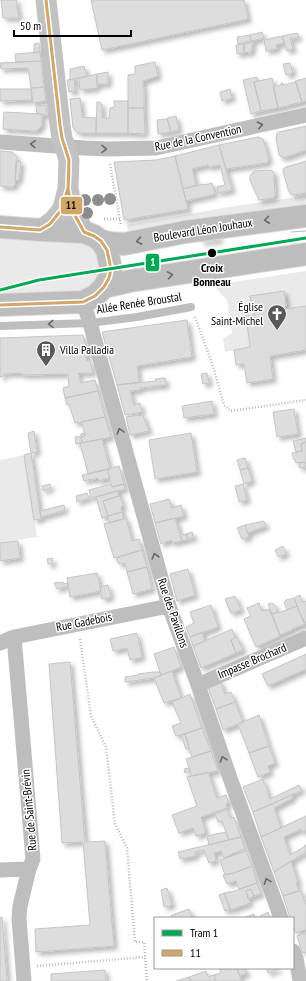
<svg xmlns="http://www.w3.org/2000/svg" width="306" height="981" font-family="'PT Sans Narrow',sans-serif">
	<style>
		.green { fill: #eaeaea }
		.building { fill: #ddd; stroke: #c5c5c5; filter: url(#shadow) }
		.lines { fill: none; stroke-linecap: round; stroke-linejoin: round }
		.primary-casing { stroke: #dbdbdb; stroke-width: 24 }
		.path { stroke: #b8b8b8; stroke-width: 2.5; stroke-dasharray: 1 2; stroke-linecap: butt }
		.lane { stroke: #bebebe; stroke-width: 8 }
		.street { stroke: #bebebe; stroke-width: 15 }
		.secondary { stroke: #c2c2c2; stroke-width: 21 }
		.primary { stroke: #bdbdbd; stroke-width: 22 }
		.tram { stroke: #bdbdbd; stroke-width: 1 }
		.bus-1-casing { stroke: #fff; stroke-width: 6 }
		.bus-1 { stroke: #d1a669; stroke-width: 3 }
		.tram-1-casing { stroke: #fff; stroke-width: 6 }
		.tram-1 { stroke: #00a754; stroke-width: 3 }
		.tree { fill: #8d8d8d }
		.oneway { stroke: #686868 }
		.stop-dot { fill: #000; stroke: #fff; stroke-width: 1.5 }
		.labels { text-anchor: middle; stroke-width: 3; stroke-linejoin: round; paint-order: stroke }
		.street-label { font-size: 12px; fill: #000; stroke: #fff }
		.stop-label { font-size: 12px; font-weight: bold; fill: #000; stroke: #fff }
		.poi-label { font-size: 12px; fill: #000; stroke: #fff; text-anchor: end }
		.line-badge { stroke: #fff; stroke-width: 1.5 }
		.badge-label { font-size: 11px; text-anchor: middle; font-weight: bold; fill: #fff }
		.pale-badge-label { font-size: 11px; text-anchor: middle; font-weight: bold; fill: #111 }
	</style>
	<defs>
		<filter id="shadow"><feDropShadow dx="3.5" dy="3.5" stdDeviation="2" flood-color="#0004"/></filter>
	</defs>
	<rect width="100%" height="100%" fill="#fff"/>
	<path class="green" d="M306,196V209L129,236L127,225L235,206Z
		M0,236L76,237L95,246L102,273L87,292L0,297Z
		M306,271V306L285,309V306H286L251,296L255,315L246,316L250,347L225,352L223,339L232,333L227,300L220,293L214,285Z
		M24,455L37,537L0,543V460Z"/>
	<path class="building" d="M1,0H18H16L19,18H3Z
		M91,0H244L248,19L102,50Z
		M262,32L264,38L251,41L250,35Z
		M297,33L299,37L293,39V38H290L293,49L287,51L282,36Z
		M250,35L251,41L238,44L237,37Z
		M282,36L284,43L276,45L277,49L266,51L264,40Z
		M253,42L251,53L244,52L245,44Z
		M39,43L40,52L34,53V44Z
		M243,44L244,53L237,54L236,45Z
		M40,52L41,61L16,62L15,54Z
		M41,61L44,87L31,88L28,68L1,69L0,63Z
		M155,62L158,76L143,81V86L144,88V108H128V75L135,74V66Z
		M290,63L293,73L286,75L283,64Z
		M84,66L87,76L70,80V69Z
		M108,72V84H97V74Z
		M97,74V88L80,90L79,81L77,82V79Z
		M257,77L258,81L254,82L261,111L251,114L243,80Z
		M272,78L278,108L261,111L254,82Z
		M306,78V101L302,102L295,81Z
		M74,79L75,91L69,92L67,80Z
		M296,82L302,102L278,108L273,87L281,85V83H283V85Z
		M44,87L46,101L33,103L31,88Z
		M0,89H31L32,100L0,101Z
		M230,89L232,98L222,101L220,92Z
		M80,98L82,117L96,118V133H78L73,128L70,99Z
		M114,101H128V133H96L97,102H100V104H102V118H109L110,108L115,107Z
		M46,105L47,115L37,114L36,106Z
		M128,108H144L145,134L128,133Z
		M4,112L42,114V125L37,131L3,129Z
		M176,116L179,130L171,132L167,118Z
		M167,119L171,132L158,134L157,120Z
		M306,126V150L284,158L282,157L279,155L276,138L277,133L279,132Z
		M258,137L263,139L269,159L268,162L266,163L226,169L219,145Z
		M219,145L232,190L218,193L217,187L225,185L220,165L209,167L208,165L192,169L196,185L183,189L175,156Z
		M0,151L12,152L17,157L15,185L12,187L0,186Z
		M175,156L188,209L124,220L114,162L156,160Z
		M16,161L21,162L19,180H15Z
		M306,161V193L293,195L290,193L288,189L283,171V169L286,167Z
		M270,170H271L274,173L275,196L273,198L259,200L250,180V176L254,171Z
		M212,183L215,194L186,201L183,189L203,184V185Z
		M219,236V240L201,242V239Z
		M284,291L286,306H285V309L306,306V350L270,356L273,379L247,383L244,364L236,365L234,350L250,347L246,316L255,315L254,311L253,312L250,296Z
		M187,320L192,357L137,366L139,382L117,385L102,332Z
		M83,335L88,356L86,357L87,361H90L93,373H78L81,383L95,380L98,391L65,398L63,388L69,386L68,374L22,375L21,373L3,374V376L0,377V338Z
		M207,373L209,383L203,384L201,374Z
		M165,378L166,385L140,388V390L130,391L134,405L140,403L142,412L125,415L117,385L156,381L155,379Z
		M98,391L105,417L75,423L69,404L67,405L65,398Z
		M212,401L214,414L184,418L182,406Z
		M294,409L298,434L277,437L273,412Z
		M138,415L139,416L143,415L149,431L130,435L126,417Z
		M105,417L111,437L82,443L81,437L85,436L82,422Z
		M34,431L37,452L31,453L28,433Z
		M85,433V436L81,437L82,443L76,444L75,437L81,436V434Z
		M191,433L197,472L155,479L149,440Z
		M306,438V442L301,444L302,451L296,452L293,441Z
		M102,439L110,469L88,474L80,443Z
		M306,442V467L305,462L296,463L295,459L294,460L292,453L302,451L301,444Z
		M31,453L41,519L34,520L24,455Z
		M245,458L248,468L240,470L237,460Z
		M305,462L306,467L300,468L299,463Z
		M119,466L124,484L112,487L107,469Z
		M248,468L252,481L244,484L240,470Z
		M107,469L110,478L99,481L98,478L91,480V479L84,481L82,475Z
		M50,484L51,488L43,491L42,486Z
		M111,484L112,487L124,484L125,489L91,498L89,490Z
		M243,484L247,500L239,502L235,486Z
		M117,491L119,496L103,501L108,516L102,518L96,497Z
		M87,493L89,498L77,502L76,496Z
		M119,496H120L123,506L121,507L122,512L108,516L103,501Z
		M169,499L172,508L181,505L184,516L155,523L150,504Z
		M64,505L65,510L41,517L40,511Z
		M122,512L124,519L110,523L108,516Z
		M126,518L132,541L139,539L142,550L114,558L104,524Z
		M175,518L182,541L172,543L171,540L161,544L155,523Z
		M264,521L266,526L248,533L245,525Z
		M245,525L249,537L242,539L237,528Z
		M192,532L194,538L188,539L186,534Z
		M186,534L188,539L182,541L180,535Z
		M18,541L20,558L0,561V543Z
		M283,546L286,554L278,557L275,550Z
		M142,550L147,567L127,572L125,563L119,564L117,558Z
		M52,558L53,564H48L47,559Z
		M147,567L152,589L133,594L127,572Z
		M188,569L195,595L177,601L170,574Z
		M97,573L101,591L70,597L67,578Z
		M63,582L64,584L68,583V586L57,589L54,583Z
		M108,585L111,597L102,599L100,587Z
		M300,595L302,602L306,601V622L304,623L294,598Z
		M235,596L241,610L231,613L225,599Z
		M294,598L297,606L287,610L284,602L286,600Z
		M259,603L262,611L269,609L280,636L256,647L244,619L251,616L247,608Z
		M271,603L274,604L278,612L272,614L268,604Z
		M211,605L218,627L190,637L186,627L194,623L190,612Z
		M297,606L305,624L292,629V630L280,635L272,614L278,612V613Z
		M232,629L235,638L231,640L236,653L201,668L193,646Z
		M202,632L205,641L193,646L190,637Z
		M137,633L142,657L130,660L127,648L113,651L110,639Z
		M237,637L243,650L236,653L231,640Z
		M174,647L181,667L161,675L154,654Z
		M306,654V669L268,686L262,674Z
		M70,662L85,842L105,841L114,946L36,952L35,929L90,925L83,842L62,843L49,664Z
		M172,671L181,698L164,703L154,678Z
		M153,672H160L161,675L154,678L125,682V677L138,675V674Z
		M220,680L225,694L231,692L235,702L216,709L207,685Z
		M190,694L202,728L181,735L176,736L172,726L181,723L172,702Z
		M235,702L243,722L223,730L216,709Z
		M259,715L269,746L249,753L238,724Z
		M202,728L211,751L192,757L185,734Z
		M185,734L189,748L186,749L181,735Z
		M269,746L275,763L268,766L270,772L258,777L249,753Z
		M211,751L218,771L192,776L186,759Z
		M189,768L190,771L185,773L184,769Z
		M208,772L217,798L226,795L229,803L226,804L227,808L201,817L206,833L196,836L193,828L179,833L172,815L197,806L187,777Z
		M263,779L270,799L299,785L302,790L272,804L253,812L243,787Z
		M292,795L293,798L274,808L281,828L261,837L253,812Z
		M227,810L230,818L234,817L241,837L229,840L222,821L218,822L215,814Z
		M306,816V830L302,832L301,829L284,837L290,855L304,847V846L306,845V852L274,872L261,837Z
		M226,832L229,840L209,845L207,836Z
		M241,837L245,849L224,858L221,851L214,853L216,861L213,862L209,863L204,850L195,852L196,856L180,859L178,852Z
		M245,849L246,851L231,856L230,855Z
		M246,851L252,866L234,873L225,875L220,860Z
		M291,861L298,882L296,883L299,891L283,896L274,872Z
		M252,866L257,883L239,889L236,881L227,884L223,875L234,873Z
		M257,883L261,894L254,896L251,889L246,891L250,903L231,910L224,893L235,891Z
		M167,888L172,905L164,907L161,890Z
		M251,889L254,896L248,899L246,891Z
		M299,891H301L306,905V929L296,933L293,926V918H290L283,896Z
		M224,893L230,909L225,911L219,895Z
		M189,909L192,918H170L172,915Z
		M268,912L270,918H261L260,916Z
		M254,914L255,918H243Z
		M0,917H2L7,981H0Z
		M305,933L306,936V953L302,952L297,936Z
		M219,968H237L241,981H216L214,975L221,973Z
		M237,968H245L247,973L240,976Z
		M266,968H279V969L268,973Z
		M105,970L106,981H51V974Z
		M206,971L208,977L214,975L216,981H191L189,977Z
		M189,977L191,981H176Z"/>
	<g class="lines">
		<defs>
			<path id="primary" d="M0,227L40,230L84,232L94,236L101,241L107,250L111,269L109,278L104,287L95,296L83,302L0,305
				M101,241L110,243L124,244L185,232L306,216
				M104,287L130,281L306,254"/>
		</defs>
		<use href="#primary" class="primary-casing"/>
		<path class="path" d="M110,164L121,226
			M104,219H120
			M195,317L213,366L224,405L231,411L306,400
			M80,639L91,716L106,747L115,824L127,848L135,942H144L147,981
			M37,966L145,957"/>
		<path class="lane" d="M0,326L90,323L137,317L191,307"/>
		<path class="street" d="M0,142L84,148L107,149L156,148L306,115
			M83,302L90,323L169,606L198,685L230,778L281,918
			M14,637L23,741L33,859L29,869L20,906L19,919L24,981
			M0,643L14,637L169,606
			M198,685L306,638
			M0,870L29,869
			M293,951L296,958L300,981"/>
		<path class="secondary" d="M46,0L60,125L62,138L67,153L69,160L68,188L72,210L84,232
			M40,230C49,225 58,218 63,208C65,202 66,195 68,189"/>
		<use href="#primary" class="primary"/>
		<path class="tram" d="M291,232L306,231"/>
		<defs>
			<path id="bus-1" d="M0,227L40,230L50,224L62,209L68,188L69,169
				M0,305L83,302L95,296L104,287L109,278L111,269L107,250L101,241L94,236L84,232L72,210L68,188L69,160L62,138L60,125L46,0"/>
		</defs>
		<use href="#bus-1" class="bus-1-casing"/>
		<use href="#bus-1" class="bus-1"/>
		<defs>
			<path id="tram-1" d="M0,290L39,280L306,238"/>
		</defs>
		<use href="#tram-1" class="tram-1-casing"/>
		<use href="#tram-1" class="tram-1"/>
	</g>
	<g class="tree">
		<circle cx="110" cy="199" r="6"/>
		<circle cx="85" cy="200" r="6"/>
		<circle cx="98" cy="200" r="6"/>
		<circle cx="87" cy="213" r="6"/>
	</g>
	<defs><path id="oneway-chevron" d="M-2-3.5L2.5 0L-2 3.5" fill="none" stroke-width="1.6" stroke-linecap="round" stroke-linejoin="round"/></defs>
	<g class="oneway">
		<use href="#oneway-chevron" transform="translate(260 125) rotate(-13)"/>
		<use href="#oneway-chevron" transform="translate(33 144) rotate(-176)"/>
		<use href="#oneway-chevron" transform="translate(104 149) rotate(1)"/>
		<use href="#oneway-chevron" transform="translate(267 220) rotate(173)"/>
		<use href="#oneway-chevron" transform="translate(139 241) rotate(169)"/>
		<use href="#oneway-chevron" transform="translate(170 275) rotate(-9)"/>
		<use href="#oneway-chevron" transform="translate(51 324) rotate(178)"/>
		<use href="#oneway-chevron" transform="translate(120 431) rotate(-106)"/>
		<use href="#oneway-chevron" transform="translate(155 556) rotate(-106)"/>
		<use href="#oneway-chevron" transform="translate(223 759) rotate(-109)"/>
		<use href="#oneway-chevron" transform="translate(267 881) rotate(-111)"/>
	</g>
	<defs>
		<symbol id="church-pin" viewBox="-11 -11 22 30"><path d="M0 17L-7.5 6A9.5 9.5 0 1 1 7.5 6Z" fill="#595959" stroke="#fff"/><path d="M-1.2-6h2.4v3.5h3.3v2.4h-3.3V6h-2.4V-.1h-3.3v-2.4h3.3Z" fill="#fff"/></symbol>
		<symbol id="building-pin" viewBox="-11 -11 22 30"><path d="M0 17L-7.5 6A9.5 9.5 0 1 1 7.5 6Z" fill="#595959" stroke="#fff"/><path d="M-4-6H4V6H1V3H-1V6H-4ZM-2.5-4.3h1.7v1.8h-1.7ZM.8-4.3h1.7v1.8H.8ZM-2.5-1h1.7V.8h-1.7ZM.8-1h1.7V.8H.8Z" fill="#fff"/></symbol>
	</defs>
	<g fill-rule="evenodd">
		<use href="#church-pin" x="266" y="303" width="22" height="30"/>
		<use href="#building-pin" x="35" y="339" width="22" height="30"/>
	</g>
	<circle class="stop-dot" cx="212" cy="253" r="5"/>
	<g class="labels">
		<g class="street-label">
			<text transform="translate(198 138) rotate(-12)" y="4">Rue de la Convention</text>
			<text transform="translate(203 230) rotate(-9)" y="4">Boulevard Léon Jouhaux</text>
			<text transform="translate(139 303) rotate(-9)" y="4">Allée Renée Broustal</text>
			<text transform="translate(173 613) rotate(71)" y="4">Rue des Pavillons</text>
			<text transform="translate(84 622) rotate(-11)" y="4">Rue Gadebois</text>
			<text transform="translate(252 661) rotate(-23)" y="4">Impasse Brochard</text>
			<text transform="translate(29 810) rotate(-95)" y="4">Rue de Saint-Brévin</text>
		</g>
		<g class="stop-label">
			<text x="212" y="272">Croix<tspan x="212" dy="14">Bonneau</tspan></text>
		</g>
		<g class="poi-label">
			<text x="263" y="311">Église<tspan x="263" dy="14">Saint-Michel</tspan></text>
			<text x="60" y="354" text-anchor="start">Villa Palladia</text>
		</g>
	</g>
	<g class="line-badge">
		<rect x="60" y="196" width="23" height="19" rx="4" fill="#d1a669"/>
		<rect x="145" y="253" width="15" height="19" rx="4" fill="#00a754"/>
	</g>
	<g class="badge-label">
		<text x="153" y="266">1</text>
	</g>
	<g class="pale-badge-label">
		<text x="71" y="209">11</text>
	</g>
	<rect x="154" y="917" width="140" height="52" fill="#ffffff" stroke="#999999"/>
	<rect x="162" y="930" width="20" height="6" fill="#00a754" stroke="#999999"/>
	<text x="190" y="937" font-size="12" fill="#000000">Tram 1</text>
	<rect x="162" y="950" width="20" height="6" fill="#d1a669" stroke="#999999"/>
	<text x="190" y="957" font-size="12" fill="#000000">11</text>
	<path d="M14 30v6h117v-6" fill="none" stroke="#000000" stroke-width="2"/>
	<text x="20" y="30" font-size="12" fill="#000000" stroke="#ffffff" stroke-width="3" paint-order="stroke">50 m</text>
</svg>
